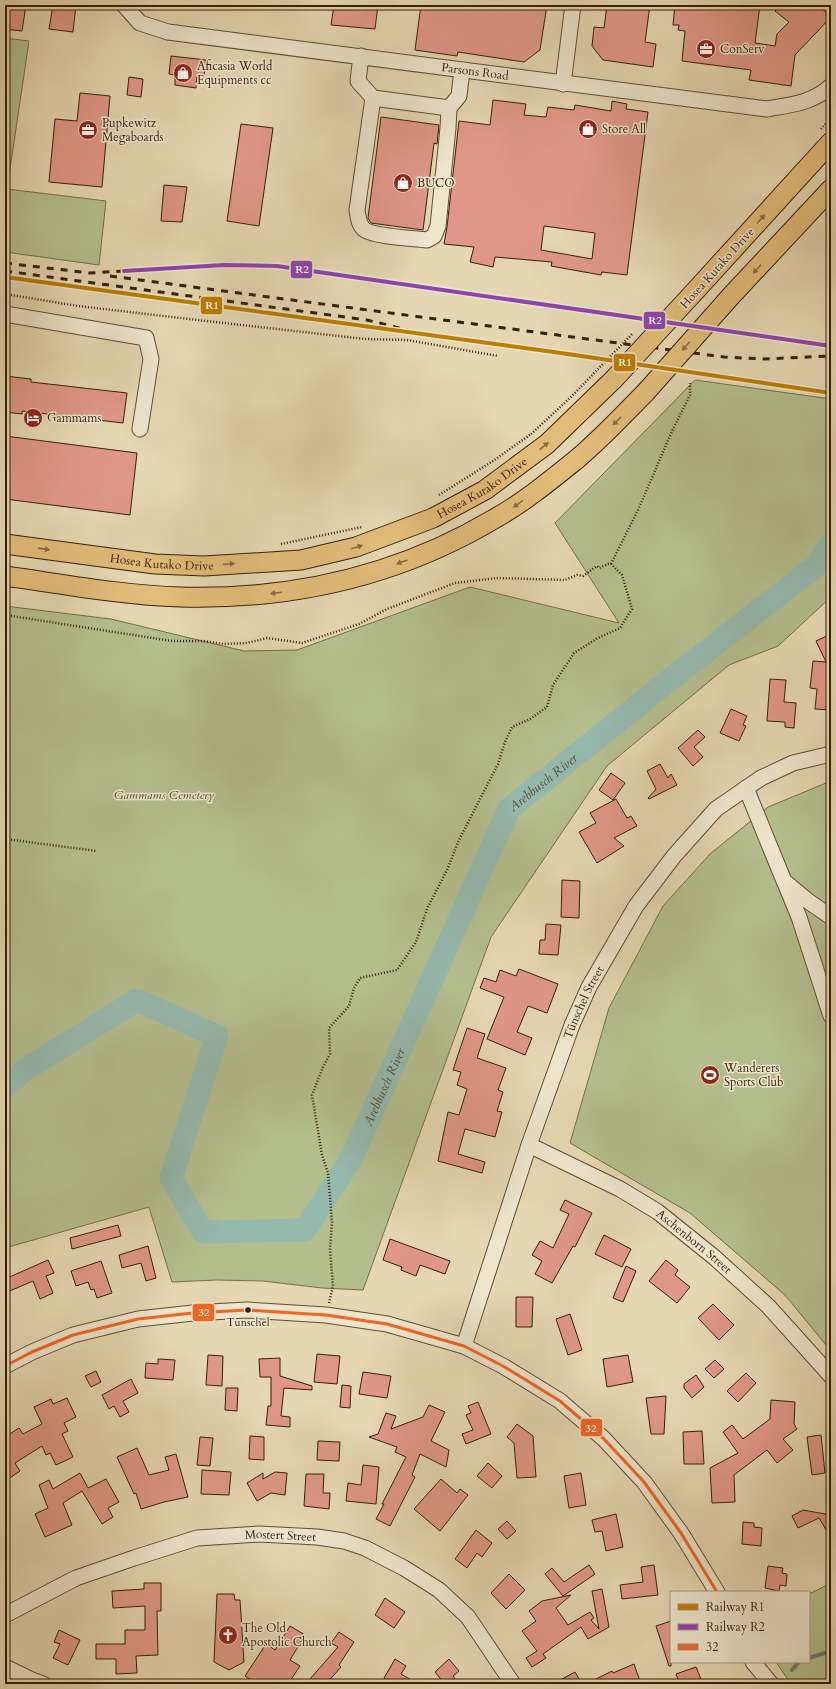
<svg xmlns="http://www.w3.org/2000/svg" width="836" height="1689" font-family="Cardo,serif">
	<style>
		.green { fill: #b4be8d; stroke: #766e4a }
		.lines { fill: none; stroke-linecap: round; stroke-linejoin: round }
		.stream { stroke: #707b6c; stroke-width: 4 }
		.river { stroke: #96b9ae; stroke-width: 23 }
		.building { fill: #e09788; stroke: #371e08; fill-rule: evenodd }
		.minor-casing { stroke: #624c32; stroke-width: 17 }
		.major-casing { stroke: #371e08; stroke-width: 21 }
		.path { stroke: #371e08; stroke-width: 2.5; stroke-dasharray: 1 2; stroke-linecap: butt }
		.minor { stroke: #eee5cd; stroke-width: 15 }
		.major { stroke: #e2bc79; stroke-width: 19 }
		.rail { stroke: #371e08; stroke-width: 3; stroke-dasharray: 7 7; stroke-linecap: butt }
		.major-bridge-casing { stroke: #371e08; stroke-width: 21; stroke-linecap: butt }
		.path-bridge { stroke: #371e08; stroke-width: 2.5; stroke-dasharray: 1 2; stroke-linecap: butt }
		.major-bridge { stroke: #e2bc79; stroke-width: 19 }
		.bus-1-casing { stroke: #eee5cd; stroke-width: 6 }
		.bus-1 { stroke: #f26522; stroke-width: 3 }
		.rail-1-casing { stroke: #eee5cd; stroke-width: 7 }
		.rail-2-casing { stroke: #eee5cd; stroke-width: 7 }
		.rail-1 { stroke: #bd7d02; stroke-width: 4 }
		.rail-2 { stroke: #8e44ad; stroke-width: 4 }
		.oneway { fill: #8c6d40 }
		.bus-dot { fill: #371e08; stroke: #eee5cd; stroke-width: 1.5 }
		.labels { text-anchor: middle; stroke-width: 3; stroke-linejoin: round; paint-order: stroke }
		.bus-label { font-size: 11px; fill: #371e08; stroke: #eee5cd }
		.poi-label { font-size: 12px; fill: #371e08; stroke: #eee5cd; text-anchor: start }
		.street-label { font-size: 12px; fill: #371e08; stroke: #eee5cd }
		.park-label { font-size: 12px; font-style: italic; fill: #564629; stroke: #eee5cd }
		.water-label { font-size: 13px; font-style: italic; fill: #544c3a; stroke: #eee5cd }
		.line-badge { stroke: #eee5cd; stroke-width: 1.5 }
		.badge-label { font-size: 11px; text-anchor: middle; font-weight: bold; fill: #fff }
	</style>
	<rect width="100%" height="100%" fill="#e5d7b2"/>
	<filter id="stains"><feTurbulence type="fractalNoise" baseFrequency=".005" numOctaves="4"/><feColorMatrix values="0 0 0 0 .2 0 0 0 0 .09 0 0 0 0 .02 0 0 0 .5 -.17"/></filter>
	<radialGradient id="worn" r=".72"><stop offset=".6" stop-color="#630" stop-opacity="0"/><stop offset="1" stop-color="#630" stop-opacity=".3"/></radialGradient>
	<path class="green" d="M5,38L29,41L7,189L106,201L99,265L5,252Z
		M695,380L831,399V597L778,646L729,665L607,766L491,937L363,1290L322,1288L263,1281L216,1280L172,1282L149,1207L5,1248V606L111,619L244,651L297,650L470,587L619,623L555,523Z
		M831,781V1351L785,1295L690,1213L570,1143L609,1008L663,906L710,854L768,807Z
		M831,1583V1684H791L776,1662H809V1594Z"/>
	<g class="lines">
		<path class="stream" d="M809,1658L831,1651
			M792,1670L799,1662"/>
		<path class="river" id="s1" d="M5,1087L23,1071L137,1000L217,1036L171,1178L203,1232L305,1230L351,1159L509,809L662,686L816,566L831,543"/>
	</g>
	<path class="building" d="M5,5H26L22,31L5,29Z
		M53,5H76L73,32L49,29Z
		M334,5H378L375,29L331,25Z
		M421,5H547L540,50L524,62L458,52L457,56L415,50Z
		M607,5H650L645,42L656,44L653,67L603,60L592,46L594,27L604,28Z
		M675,5H760L755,43L775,46L777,34L789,22L775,11L781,5H818L831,17L795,55L791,86L749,80L751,70L682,61L685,31L678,30L679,25H673Z
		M171,56L206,60L204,76H197L196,88L175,85V75L169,74Z
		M129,77L143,79L141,97L127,95Z
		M80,93L110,96L102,187L49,182L55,119L77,121Z
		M493,100L526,104L524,115L546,117L548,107L574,110L575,105L611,111L612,101L627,104L626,109L648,112L627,275L602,272L601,275L551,266L552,262L495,257L493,267L470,262L474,247L444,244L447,227L459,121L490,125ZM544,226L595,233L592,259L541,250Z
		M381,117L439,125L437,144L434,143L423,230L371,223L368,218Z
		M241,124L273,128L259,226L227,221Z
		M164,185L187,187L182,222L161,221Z
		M5,376L31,379V382L127,393L123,423L22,411V414L5,412Z
		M5,436L137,453L130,515L5,499Z
		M831,634V687L829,710L815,709L817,689L810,688L813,661L826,662L816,641Z
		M770,679L786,680L784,702L796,703L794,728L785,727V722L767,721Z
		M731,709L747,716L743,725L746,726L739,741L720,733Z
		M698,730L705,737L694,747L703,757L693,766L678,748Z
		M660,764L668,778L671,774L677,785L649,799L648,798L656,789L647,771Z
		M611,773L625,783L613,800L599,790Z
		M616,799L627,818L631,816L637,826L614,838L624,846L597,863L579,832L596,823L590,813Z
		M562,880L580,881L579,918L561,917Z
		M546,924L561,925L558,955L539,954L540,940H545Z
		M519,969L558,984L547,1013L528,1006L517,1032L532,1038L525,1055L487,1039L504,997L480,988L484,978L496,982L500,970L516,976Z
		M467,1028L485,1034L477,1058L506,1068L498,1090L503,1092L497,1111L502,1112L495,1137L465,1129L458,1154L485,1162L482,1173L438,1161L448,1112L459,1115L467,1089L457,1085L461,1072L453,1070Z
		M565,1200L592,1213L575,1247L573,1246L552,1283L535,1274L542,1261L532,1255L540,1241L553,1248L569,1214L560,1210Z
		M118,1225L121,1236L72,1249L70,1238Z
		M604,1235L631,1249L622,1267L595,1254Z
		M390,1239L450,1261L445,1274L420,1265L416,1276L401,1270L402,1267L383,1260Z
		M148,1246L156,1278L146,1281L141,1263L122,1268L119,1255Z
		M48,1260L54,1273L46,1276L53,1293L40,1299L33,1281L5,1293V1279Z
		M666,1260L678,1270L675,1275L690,1287L677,1303L649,1281Z
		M101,1261L112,1293L97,1298L94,1289L91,1290L88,1282L76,1286L71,1271Z
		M626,1266L636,1271L623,1302L613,1298Z
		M516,1297H533L532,1327H516Z
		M713,1304L734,1325L719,1340L698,1318Z
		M570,1314L582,1350L568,1355L556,1319Z
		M317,1354L340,1356L337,1384L314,1382Z
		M208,1355L223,1356L222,1386L206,1385Z
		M628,1355L633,1382L607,1387L603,1359Z
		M280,1358V1376L312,1386V1390L284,1388L281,1416L290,1417V1427L266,1425L268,1406H271V1377H260L259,1359Z
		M158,1359L175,1360L173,1380L145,1378L146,1363L158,1364Z
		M715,1360L724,1369L714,1378L705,1369Z
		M96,1371L101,1382L91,1387L85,1376Z
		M363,1372L391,1376L387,1398L359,1394Z
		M746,1373L756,1383L738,1402L727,1391Z
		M696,1375L704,1387L692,1398L684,1388V1384Z
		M131,1379L138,1393L123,1401L129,1412L120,1417L114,1406L109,1409L102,1395Z
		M342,1385L351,1386L350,1408L340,1407Z
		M226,1388H238L237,1411L225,1410Z
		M666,1396L664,1434H651L646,1398Z
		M67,1398L76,1417L64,1423L68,1431L62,1434L73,1457L56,1465L50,1453L46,1455L42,1446L15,1463L20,1471L5,1481V1437L19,1428L23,1434L42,1424L34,1407L51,1399L53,1404Z
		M771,1400L795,1402L794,1424L797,1429L783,1439L793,1450L777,1463L767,1450L734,1475L735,1502L712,1503L710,1468L738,1453L723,1432L732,1425L743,1439L770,1419Z
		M478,1402L491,1434L466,1444L462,1434L473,1430L466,1415L471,1413L468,1406Z
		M429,1405L445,1412L431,1441L449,1450L446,1467L420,1454L412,1475L415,1477L390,1526L376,1519L384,1504H382L406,1457L395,1452L397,1447L369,1437L378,1434L386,1413L396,1416L391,1429L423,1417Z
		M517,1424L533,1436L536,1477L517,1478L514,1443L507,1437Z
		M702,1431L704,1464H684L683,1432Z
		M821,1435L825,1473L812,1475L807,1437Z
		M250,1436L264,1437V1460L249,1459Z
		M200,1437L213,1438L210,1466L197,1465Z
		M318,1441L340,1442L339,1461L317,1460Z
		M137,1448L149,1475L169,1470L165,1457L176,1454L188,1497L164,1502L141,1509L136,1493L134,1494L117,1457Z
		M488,1463L502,1476L492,1488L477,1476Z
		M363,1465L379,1467L376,1504L346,1501L348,1483L361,1485Z
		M202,1470L231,1472L229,1495L201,1494Z
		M275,1472L287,1473L285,1495L271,1493L257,1501L247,1483L263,1473V1479Z
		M80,1473L88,1488L106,1479L119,1502L108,1508L113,1517L102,1524L82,1491L63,1503L72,1525L45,1537L35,1514L48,1508L39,1485L49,1480L53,1489Z
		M581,1473L586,1505L569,1508L564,1476Z
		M306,1474H324L323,1493H330L329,1509L304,1506Z
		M441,1479L457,1493L460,1489L468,1495L440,1531L414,1509Z
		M803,1510L831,1515V1538L819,1518L798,1528L792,1516Z
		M616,1514L623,1547L606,1551L602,1531L595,1532L592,1520Z
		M507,1521L516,1531L507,1539L498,1529Z
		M743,1522L754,1523V1527L762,1528L761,1546L742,1544Z
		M476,1530L492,1543L482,1557L477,1553L467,1568L455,1559Z
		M589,1565L595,1574L563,1596L545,1574L552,1568L564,1582Z
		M654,1565L658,1595L622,1599L620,1585L643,1582L641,1567Z
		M768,1566L783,1568L782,1573L787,1574L786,1586L780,1585L779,1591L765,1588Z
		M509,1574L525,1590L506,1609L491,1593Z
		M144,1583H161V1611H157L158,1655L136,1656L137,1673L116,1674V1659H96V1644H125V1630H145V1606L113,1608L112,1591L144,1589Z
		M602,1589L609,1627L588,1639L581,1627L543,1654L546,1658L532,1667L526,1658L537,1651L522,1631L536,1621L529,1611L542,1601L571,1595L556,1608L568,1625L590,1612L594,1618L591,1620L599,1629L592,1591Z
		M217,1594H234L235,1600H240L244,1662L229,1670L214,1662Z
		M385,1598L405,1612L394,1628L375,1615Z
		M671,1621V1666H669L656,1626Z
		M290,1626L305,1635L290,1660L300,1666L288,1684H257L245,1676L266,1644L275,1650Z
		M59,1630L80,1640L68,1665L53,1658L60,1644L54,1642Z
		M339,1632L354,1642L339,1665L341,1667L326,1684H315L310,1679L338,1647L331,1643Z
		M395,1659L406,1666L401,1674L418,1684H394L384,1678Z
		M449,1659L459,1671L453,1676L459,1684H445L435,1672Z
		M634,1664L641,1684H586L612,1671L613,1673Z
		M696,1667L703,1684H680L676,1674Z
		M575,1672L582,1684H553Z"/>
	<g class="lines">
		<defs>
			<g id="minor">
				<path id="s2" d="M124,5L140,23L168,32L767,109C790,105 813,103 831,86"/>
				<path d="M361,56L358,81L373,98L449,108L459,96L462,70"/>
				<path d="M563,84L573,5"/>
				<path d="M373,98L357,210C358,217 359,226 365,230C376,237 414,238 427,240L434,236L438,226L448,128L449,108"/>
				<path d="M5,314L146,338L151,359L140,429"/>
				<path d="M746,788L784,881L808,901L831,917"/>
				<path d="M785,883L799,917L831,1016"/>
				<path id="s3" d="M529,1145L620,1189L658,1212L714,1257L768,1306L831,1376"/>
				<path id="s4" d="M464,1346L529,1145L572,1025L589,987L636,906L674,856L716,809L761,778L793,763L831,754"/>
				<path d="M5,1366L32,1352L73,1335L138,1319L193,1313L247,1310L326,1315L387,1324L464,1346L503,1366L560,1401L604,1439L644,1482L681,1533L717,1592"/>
				<path id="s5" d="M5,1615L76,1578L134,1558L197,1538L259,1534L317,1537L344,1541L365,1548L404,1568L439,1590L468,1617L513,1684"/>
				<path d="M753,1662L771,1684"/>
				<path d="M5,1667L32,1680L43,1684"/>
			</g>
			<g id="major">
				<path d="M697,289L831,142"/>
				<path d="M731,296L831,189"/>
				<path id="s6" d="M5,544L155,564L204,566L301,560L356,547L433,518L485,490L547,444L614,379"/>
				<path d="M5,576C63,584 121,595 180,597C291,600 398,576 494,519C523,503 551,480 577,459C601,439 623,415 645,393"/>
			</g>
		</defs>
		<use href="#minor" class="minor-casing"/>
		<use href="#major" class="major-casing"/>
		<path class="path" d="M821,129L831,118
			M5,294L78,306L189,319L365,339L407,340L498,356
			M439,495L493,461L531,434
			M281,544L362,527
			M611,564L638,510L673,429L690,395V383
			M5,615L172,641H204L223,644L247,643L267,638L302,643L359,624L387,609L455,583L498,578L565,580L577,575L583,576L597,566L599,568L608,564H611L622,575L632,609L620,628L598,638L574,653L553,685L547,707L530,719L512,727L505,742L498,764L458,842L448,868L427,909L416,942L397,970L360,978L354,988L349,1006L329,1028L330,1054L323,1067L312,1095L322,1155L328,1173L332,1222L330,1250L333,1286L329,1303
			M5,839L97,851"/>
		<use href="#minor" class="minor"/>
		<use href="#major" class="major"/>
		<path class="rail" d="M5,263L90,273L224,265L277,266L831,346
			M5,271L367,320L423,334
			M110,276L724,357L763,359L831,356"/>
		<defs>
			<path id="major-bridge" d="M614,379L697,289
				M645,393L731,296"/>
		</defs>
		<use href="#major-bridge" class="major-bridge-casing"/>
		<path class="path-bridge" d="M531,434L570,398L633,333"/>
		<use href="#major-bridge" class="major-bridge"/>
		<defs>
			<path id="bus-1" d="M5,1366L32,1352L73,1335L138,1319L193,1313L247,1310L326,1315L387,1324L464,1346L503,1366L560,1401L604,1439L644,1482L681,1533L717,1592"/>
		</defs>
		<use href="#bus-1" class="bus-1-casing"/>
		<use href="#bus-1" class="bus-1"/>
		<defs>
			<path id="rail-1" d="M5,277L554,352L831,393"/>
			<path id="rail-2" d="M124,271L224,265L277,266L831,346"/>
		</defs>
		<use href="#rail-1" class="rail-1-casing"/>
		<use href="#rail-2" class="rail-2-casing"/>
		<use href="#rail-1" class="rail-1"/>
		<use href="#rail-2" class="rail-2"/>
	</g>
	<defs><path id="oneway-solid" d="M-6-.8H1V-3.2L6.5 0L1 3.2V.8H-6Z"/></defs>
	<g class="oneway">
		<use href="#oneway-solid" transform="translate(761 219) rotate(-48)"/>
		<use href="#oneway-solid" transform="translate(757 269) rotate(133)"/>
		<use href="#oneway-solid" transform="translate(686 346) rotate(132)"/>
		<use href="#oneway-solid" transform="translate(617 421) rotate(135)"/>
		<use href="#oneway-solid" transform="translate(544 446) rotate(-39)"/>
		<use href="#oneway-solid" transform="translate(518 504) rotate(144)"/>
		<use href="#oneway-solid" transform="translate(357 547) rotate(-17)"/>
		<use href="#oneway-solid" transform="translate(44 549) rotate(8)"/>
		<use href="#oneway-solid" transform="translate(402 562) rotate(160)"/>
		<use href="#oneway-solid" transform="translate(229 564) rotate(-4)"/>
		<use href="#oneway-solid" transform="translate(276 593) rotate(173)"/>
	</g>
	<defs>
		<symbol id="office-disc" viewBox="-11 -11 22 22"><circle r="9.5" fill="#8f2418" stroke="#eee5cd"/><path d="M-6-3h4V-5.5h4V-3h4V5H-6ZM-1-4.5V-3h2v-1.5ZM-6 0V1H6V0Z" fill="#fff"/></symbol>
		<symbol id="shop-disc" viewBox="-11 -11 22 22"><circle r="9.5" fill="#8f2418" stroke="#eee5cd"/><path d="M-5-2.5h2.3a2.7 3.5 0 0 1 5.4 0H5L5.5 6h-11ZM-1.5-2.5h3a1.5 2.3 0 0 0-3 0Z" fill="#fff"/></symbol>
		<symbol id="hotel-disc" viewBox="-11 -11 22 22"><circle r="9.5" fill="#8f2418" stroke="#eee5cd"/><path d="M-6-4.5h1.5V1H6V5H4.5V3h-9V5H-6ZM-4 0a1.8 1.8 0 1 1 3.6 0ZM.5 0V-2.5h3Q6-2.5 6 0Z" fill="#fff"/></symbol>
		<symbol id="stadium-disc" viewBox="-11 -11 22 22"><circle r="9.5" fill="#8f2418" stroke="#eee5cd"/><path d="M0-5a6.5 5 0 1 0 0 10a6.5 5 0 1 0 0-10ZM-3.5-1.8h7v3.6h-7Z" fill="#fff"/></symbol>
		<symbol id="church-disc" viewBox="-11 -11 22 22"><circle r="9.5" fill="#8f2418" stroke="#eee5cd"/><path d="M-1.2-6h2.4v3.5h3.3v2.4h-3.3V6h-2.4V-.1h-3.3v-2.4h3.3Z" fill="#fff"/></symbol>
	</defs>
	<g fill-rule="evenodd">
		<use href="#office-disc" x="695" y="38" width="22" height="22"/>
		<use href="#shop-disc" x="172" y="62" width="22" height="22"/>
		<use href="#shop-disc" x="577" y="118" width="22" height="22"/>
		<use href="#office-disc" x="77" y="119" width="22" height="22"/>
		<use href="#shop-disc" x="392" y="172" width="22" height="22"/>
		<use href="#hotel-disc" x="22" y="407" width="22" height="22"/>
		<use href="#stadium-disc" x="699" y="1064" width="22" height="22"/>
		<use href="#church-disc" x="217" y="1624" width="22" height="22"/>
	</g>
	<circle class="bus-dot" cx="248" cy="1310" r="3.5"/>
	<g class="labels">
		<g class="bus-label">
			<text x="248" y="1326">Tunschel</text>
		</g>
		<g class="poi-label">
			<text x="720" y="53">ConServ</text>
			<text x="197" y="70">Aficasia World<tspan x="197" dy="14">Equipments cc</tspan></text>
			<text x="102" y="127">Pupkewitz<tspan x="102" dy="14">Megaboards</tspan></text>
			<text x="602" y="133">Store All</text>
			<text x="417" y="187">BUCO</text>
			<text x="47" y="422">Gammams</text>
			<text x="724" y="1072">Wanderers<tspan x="724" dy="14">Sports Club</tspan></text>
			<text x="242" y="1632">The Old<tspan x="242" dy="14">Apostolic Church</tspan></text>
		</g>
		<g class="street-label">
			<text dy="4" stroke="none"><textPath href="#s2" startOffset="363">Parsons Road</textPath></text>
			<text transform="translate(717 268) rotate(-48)" y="4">Hosea Kutako Drive</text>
			<text dy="4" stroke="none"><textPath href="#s6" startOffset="494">Hosea Kutako Drive</textPath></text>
			<text dy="4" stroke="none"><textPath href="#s6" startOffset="158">Hosea Kutako Drive</textPath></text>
			<text dy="4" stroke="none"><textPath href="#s4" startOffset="364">Tünschel Street</textPath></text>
			<text dy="4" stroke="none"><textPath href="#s3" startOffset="192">Aschenborn Street</textPath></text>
			<text dy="4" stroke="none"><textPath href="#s5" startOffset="291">Mostert Street</textPath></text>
		</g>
		<g class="park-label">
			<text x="164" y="799">Gammams Cemetery</text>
		</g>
		<g class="water-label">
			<text dy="5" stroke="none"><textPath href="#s1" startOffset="1072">Arebbusch River</textPath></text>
			<text dy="5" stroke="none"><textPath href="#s1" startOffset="724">Arebbusch River</textPath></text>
		</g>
	</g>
	<g class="line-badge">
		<rect x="290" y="260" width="23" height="19" rx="4" fill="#8e44ad"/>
		<rect x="200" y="296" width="23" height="19" rx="4" fill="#bd7d02"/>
		<rect x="643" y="311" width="23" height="19" rx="4" fill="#8e44ad"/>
		<rect x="613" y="353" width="23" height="19" rx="4" fill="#bd7d02"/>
		<rect x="192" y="1303" width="23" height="19" rx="4" fill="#f26522"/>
		<rect x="580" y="1418" width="23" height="19" rx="4" fill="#f26522"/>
	</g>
	<g class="badge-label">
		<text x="302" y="273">R2</text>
		<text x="212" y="309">R1</text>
		<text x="655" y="324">R2</text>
		<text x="625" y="366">R1</text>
		<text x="204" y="1316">32</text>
		<text x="591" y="1432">32</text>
	</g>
	<rect width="836" height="1689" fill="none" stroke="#e5d7b2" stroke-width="20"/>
	<rect x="6" y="6" width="824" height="1677" fill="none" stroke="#371e08" stroke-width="2"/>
	<rect x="10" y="10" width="816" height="1669" fill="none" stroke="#371e08"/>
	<rect x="670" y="1591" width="140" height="72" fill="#eee5cd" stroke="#a5957e"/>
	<rect x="678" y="1604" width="20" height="6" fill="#bd7d02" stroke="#a5957e"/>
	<text x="706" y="1611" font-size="12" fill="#371e08">Railway R1</text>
	<rect x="678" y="1624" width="20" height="6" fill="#8e44ad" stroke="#a5957e"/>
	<text x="706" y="1631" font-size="12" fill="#371e08">Railway R2</text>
	<rect x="678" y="1644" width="20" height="6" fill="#f26522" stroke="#a5957e"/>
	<text x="706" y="1651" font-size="12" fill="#371e08">32</text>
	<rect width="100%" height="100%" filter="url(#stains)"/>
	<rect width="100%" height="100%" fill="url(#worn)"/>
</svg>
